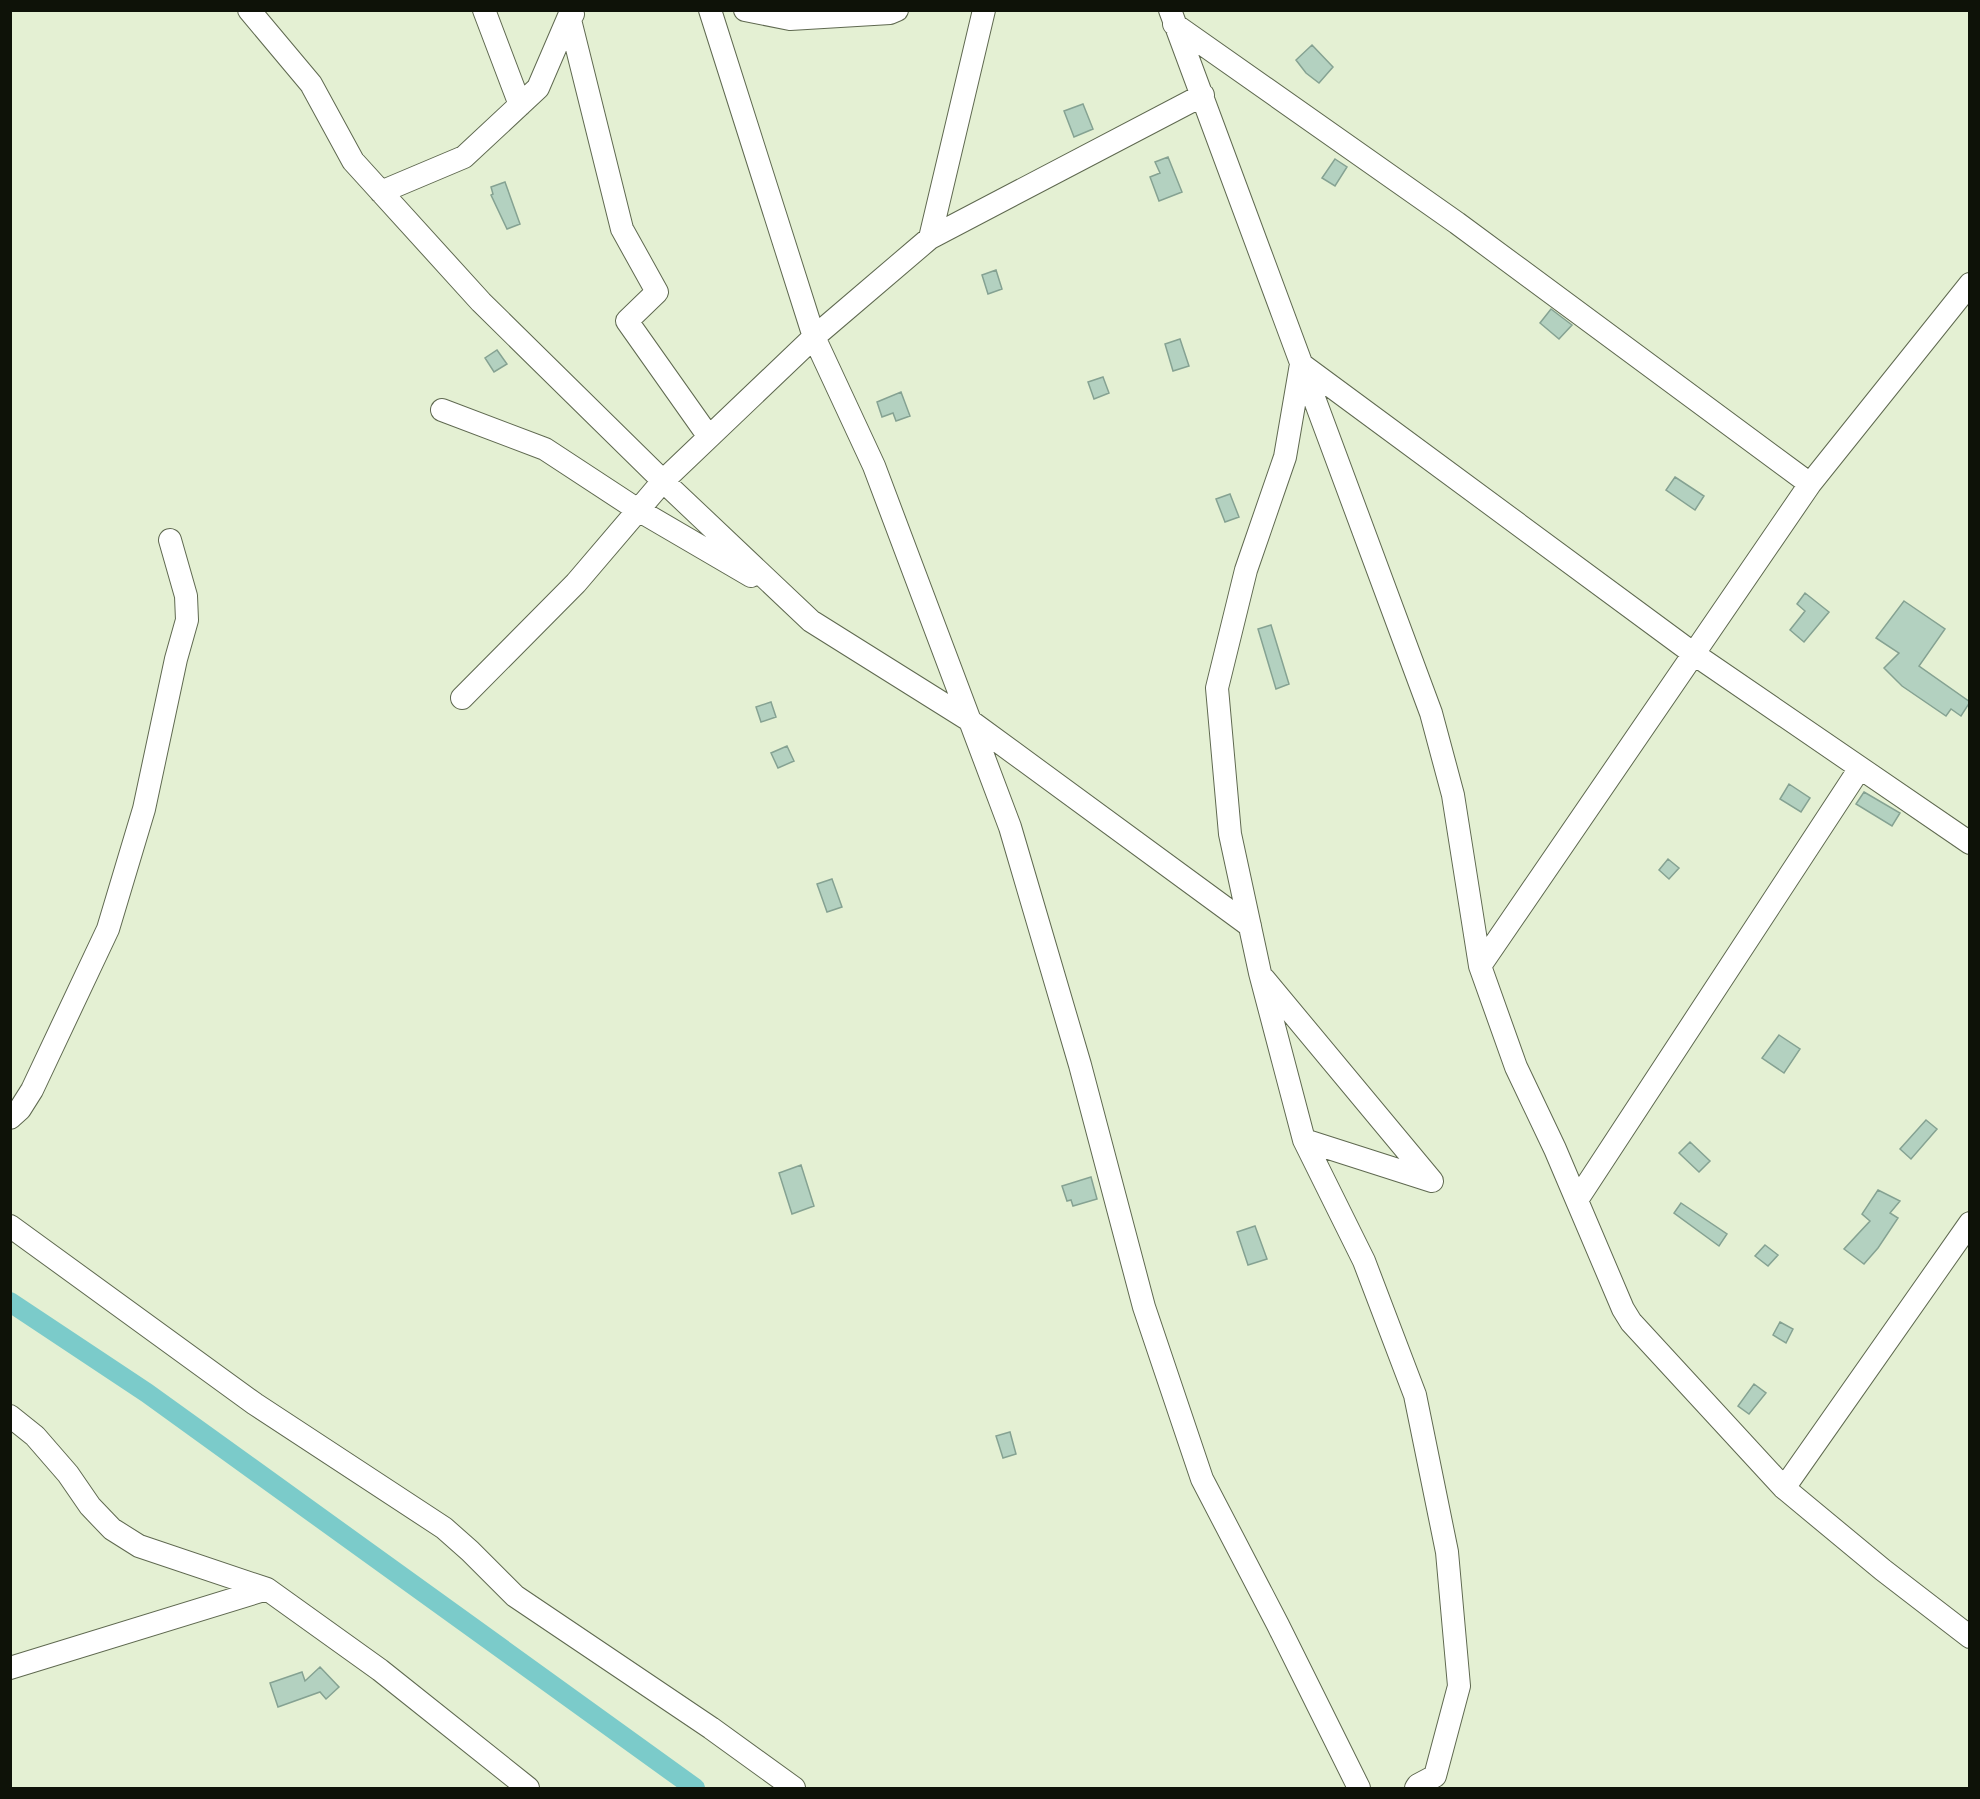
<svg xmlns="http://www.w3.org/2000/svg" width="1980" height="1799" font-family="'IBM Plex Sans',sans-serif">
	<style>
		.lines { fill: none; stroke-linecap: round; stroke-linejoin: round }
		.canal { stroke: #7bcbca; stroke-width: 20 }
		.building { fill: #b3d1c0; stroke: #85a292; stroke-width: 1.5 }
		.street-casing { stroke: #5f6950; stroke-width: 24 }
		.street { stroke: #fff; stroke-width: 22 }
	</style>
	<rect width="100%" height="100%" fill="#e4f0d3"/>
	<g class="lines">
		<path class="canal" d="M10,1302L147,1393L695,1788"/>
	</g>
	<path class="building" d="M1312,45L1333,67L1319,83L1306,73L1296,60Z
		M1083,104L1093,129L1074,137L1064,111Z
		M1168,157L1182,192L1159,201L1150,177L1160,173L1155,162Z
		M1335,159L1347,167L1335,186L1322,178Z
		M505,182L520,224L507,229L491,195L493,194L491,187Z
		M996,270L1002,289L988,294L982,275Z
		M1551,309L1572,325L1559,339L1540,323Z
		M1180,339L1189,366L1173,371L1165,344Z
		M497,350L507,364L494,372L485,358Z
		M1103,377L1109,393L1094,399L1088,382Z
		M901,392L910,416L896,421L893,413L882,417L877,402Z
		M1675,477L1704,496L1695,510L1666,490Z
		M1230,494L1239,517L1225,522L1216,499Z
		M1805,593L1829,612L1804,642L1790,630L1805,611L1797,604Z
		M1904,601L1945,629L1919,666L1970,702L1961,716L1951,709L1946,716L1902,686L1884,668L1899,653L1876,638Z
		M1271,625L1289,684L1276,689L1258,629Z
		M771,702L776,717L761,722L756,707Z
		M787,746L794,761L778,768L771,753Z
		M1789,784L1810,798L1801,812L1780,799Z
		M1864,792L1900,813L1892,826L1856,804Z
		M1668,859L1679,868L1669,879L1659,870Z
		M832,879L842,907L827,912L817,884Z
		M1779,1035L1800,1049L1784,1073L1762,1058Z
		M1926,1120L1937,1129L1911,1159L1900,1149Z
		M1690,1142L1710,1161L1699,1172L1679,1153Z
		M801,1165L814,1206L792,1214L779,1173Z
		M1091,1177L1097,1199L1073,1206L1071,1200L1067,1201L1062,1186Z
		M1878,1190L1900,1201L1890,1213L1898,1218L1878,1248L1864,1264L1844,1249L1870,1221L1862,1214Z
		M1681,1203L1727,1234L1719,1246L1674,1213Z
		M1255,1226L1267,1259L1248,1265L1237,1232Z
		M1765,1245L1778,1255L1768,1266L1755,1256Z
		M1780,1322L1793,1329L1786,1343L1773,1335Z
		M1754,1384L1766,1393L1749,1414L1738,1406Z
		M1010,1432L1016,1454L1003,1458L996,1436Z
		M320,1667L339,1687L326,1699L320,1692L278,1707L270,1683L302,1672L305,1681Z"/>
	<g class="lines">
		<defs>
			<path id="street" d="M249,10L311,84L353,161L481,302L663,481L811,621L969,720L1250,926
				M484,10L520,105
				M710,10L814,337L874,466L1010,827L1080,1065L1144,1307L1202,1479L1278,1625L1359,1788
				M745,10L790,19L890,13L897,10
				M1170,10L1431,713L1453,795L1480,966L1516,1067L1555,1149L1623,1309L1631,1322L1784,1488L1883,1570L1970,1637
				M569,16L622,229L657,292L627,321L709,437
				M1174,24L1457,223L1810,484
				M381,192L464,157L538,88L569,16L573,14
				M930,238L984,10
				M442,410L545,449L638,510L751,576
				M462,698L576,583L663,481L814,337L930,238L1203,95
				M1480,966L1810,484L1970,284
				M1264,979L1432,1181L1304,1140
				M10,1118L20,1109L32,1090L108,929L144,809L176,659L187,620L186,596L170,540
				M1577,1200L1860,768
				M10,1226L255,1404L444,1528L470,1551L515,1596L711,1728L794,1788
				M10,1416L35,1436L68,1474L90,1506L112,1529L139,1546L267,1589L380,1670L528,1788
				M1784,1488L1970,1223
				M10,1668L267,1589
				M1416,1788L1418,1785L1435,1776L1459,1686L1447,1552L1415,1395L1364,1261L1304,1140L1260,973L1230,834L1217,688L1246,570L1285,457L1301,364L1694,654L1970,843"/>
		</defs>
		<use href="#street" class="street-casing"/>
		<use href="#street" class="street"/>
	</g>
	<rect width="1980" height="1799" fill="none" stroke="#0e1208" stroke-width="24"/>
</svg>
